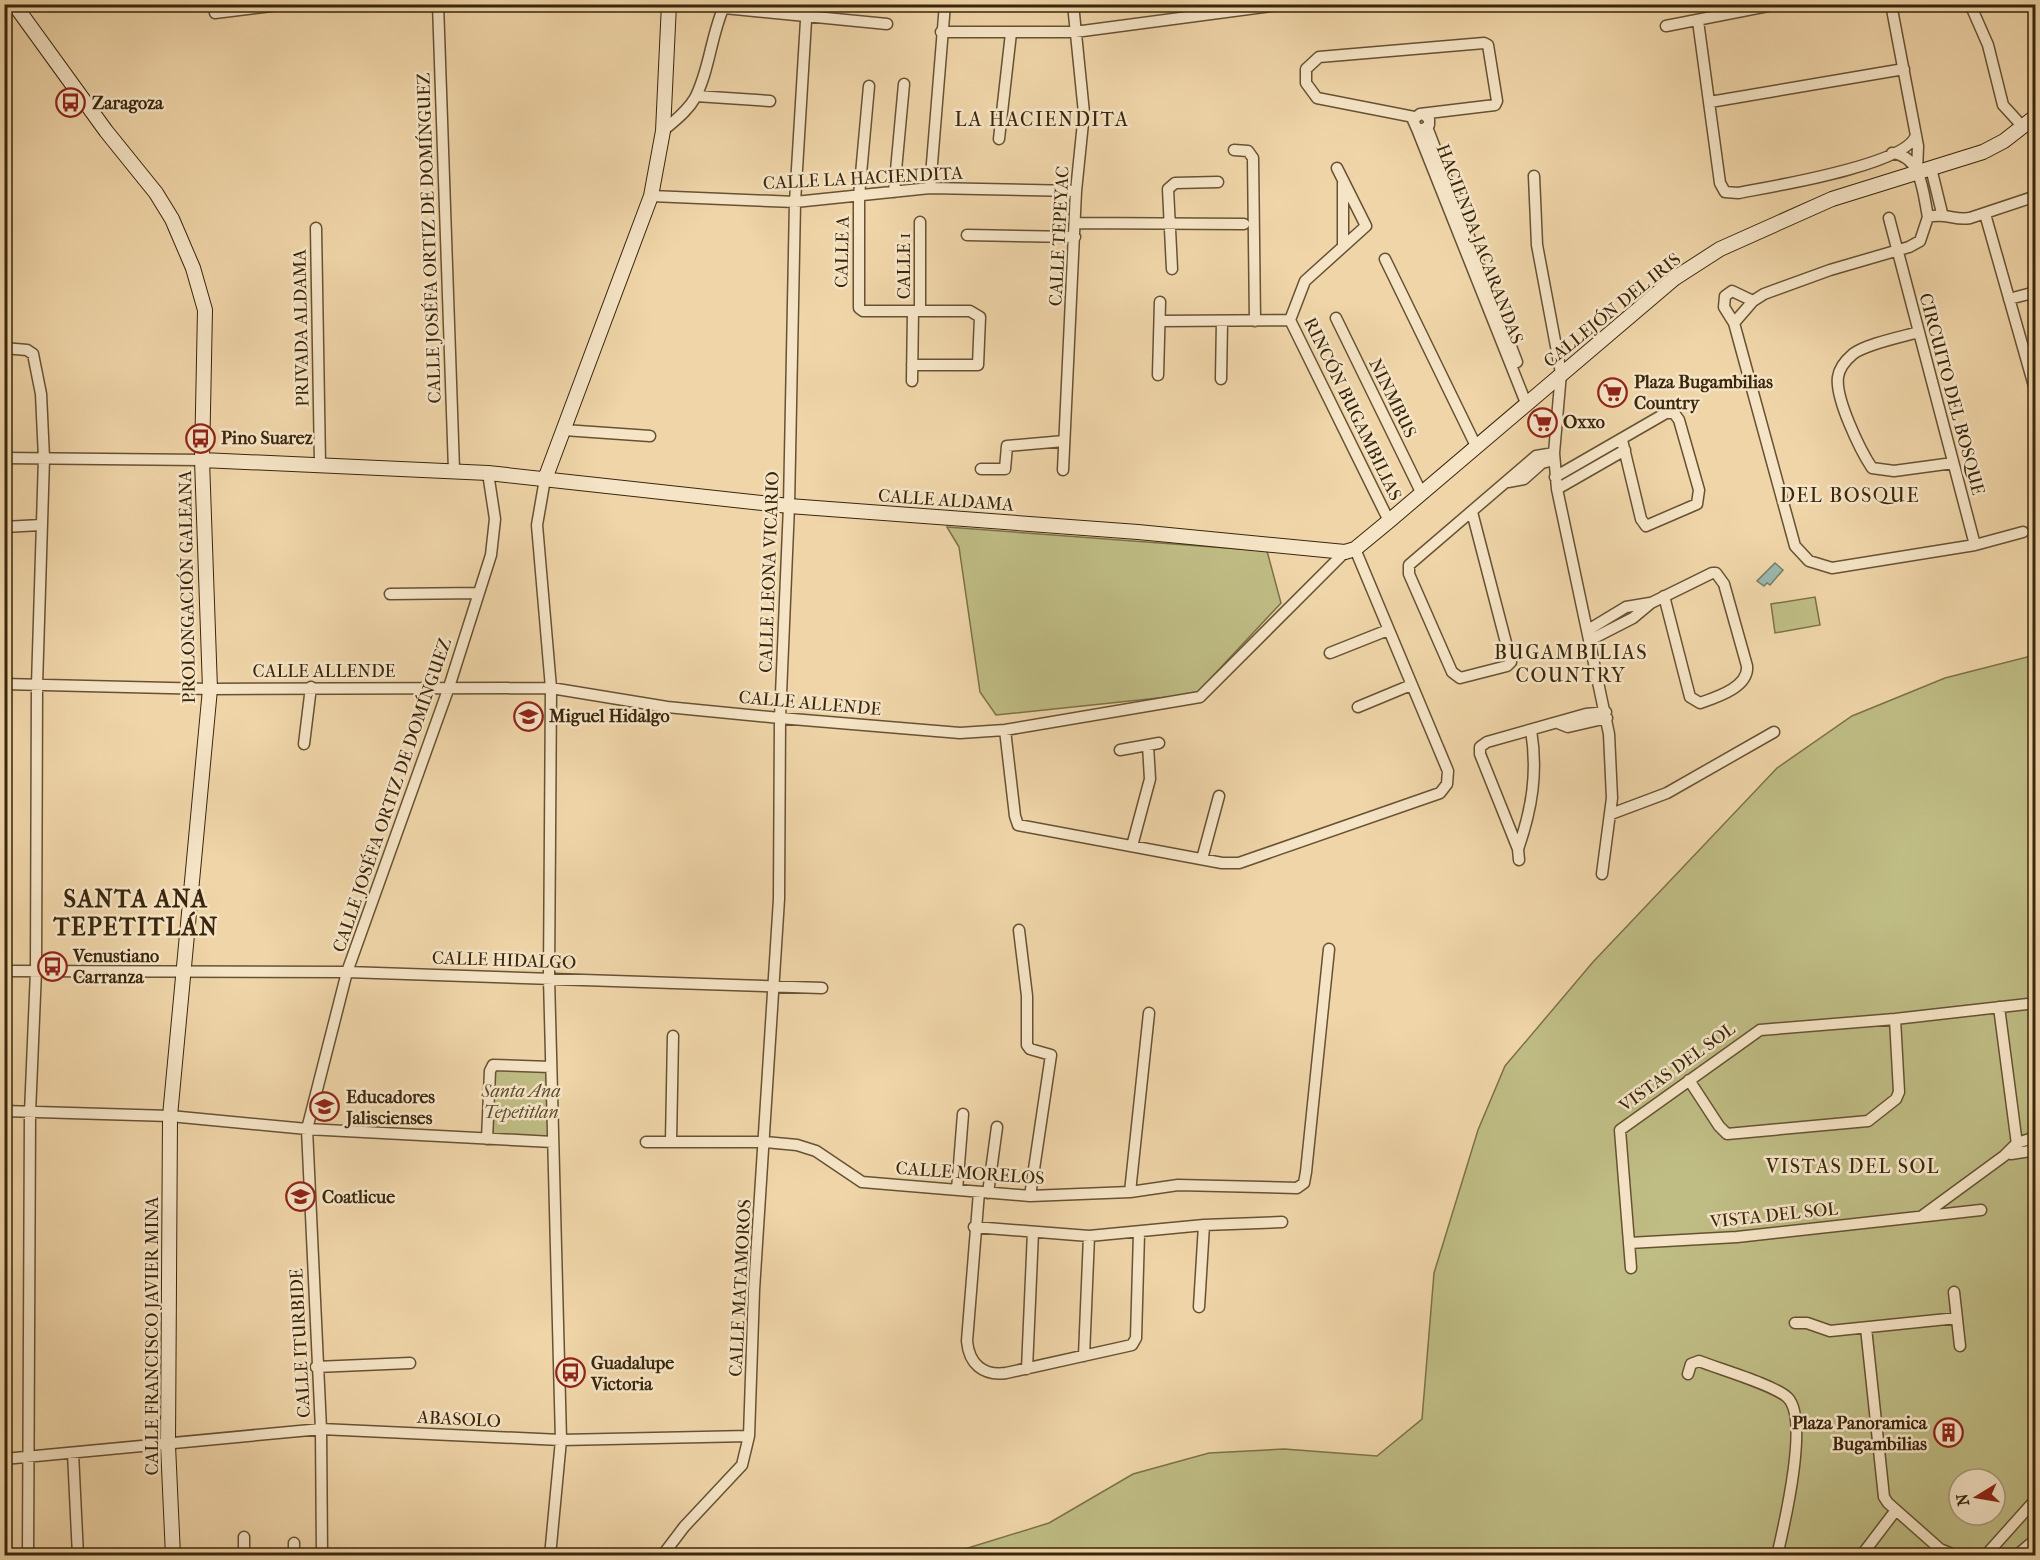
<svg xmlns="http://www.w3.org/2000/svg" width="2040" height="1560" font-family="'IM FELL French Canon',serif">
	<style>
		.green { fill: #bfbc84; stroke: #7c7148; stroke-width: 1.5; fill-rule: evenodd }
		.water { fill: #9ab8ad; stroke: #737e6d; stroke-width: 1.5 }
		.lines { fill: none; stroke-linecap: round; stroke-linejoin: round }
		.street-casing { stroke: #665233; stroke-width: 13 }
		.secondary-casing { stroke: #39260c; stroke-width: 16 }
		.street { stroke: #f5e4c6; stroke-width: 10 }
		.secondary { stroke: #f5e4c6; stroke-width: 14 }
		.labels { text-anchor: middle; stroke-width: 5; stroke-linejoin: round; paint-order: stroke }
		.poi-label { font-size: 18px; font-weight: bold; fill: #39260c; stroke: #f5e4c6; text-anchor: start }
		.street-label { font-size: 18px; fill: #39260c; stroke: #f5e4c6 }
		.park-label { font-size: 18px; font-style: italic; fill: #5a4c2a; stroke: #f5e4c6 }
		.neighbourhood-label { font-size: 20px; letter-spacing: 1.5px; fill: #39260c; stroke: #f5e4c6 }
		.district-label { font-size: 24px; font-weight: bold; letter-spacing: 1.5px; fill: #39260c; stroke: #f5e4c6 }
	</style>
	<rect width="100%" height="100%" fill="#efd5a8"/>
	<filter id="stains"><feTurbulence type="fractalNoise" baseFrequency=".00333" numOctaves="4"/><feColorMatrix values="0 0 0 0 .2 0 0 0 0 .09 0 0 0 0 .02 0 0 0 .5 -.17"/></filter>
	<radialGradient id="worn" r=".72"><stop offset=".6" stop-color="#630" stop-opacity="0"/><stop offset="1" stop-color="#630" stop-opacity=".3"/></radialGradient>
	<path class="green" d="M947,527L1267,551L1281,603L1196,694L996,715L980,692L959,547Z
		M1815,597L1820,625L1775,633L1771,604Z
		M2035,655V1555L942,1556L1049,1523L1133,1474L1209,1453L1284,1449L1377,1456L1422,1419L1434,1273L1478,1130L1505,1066L1593,962L1777,768L1852,716L1945,678ZM1959,1479H1995V1515H1959Z
		M495,1067L547,1068L548,1136L493,1135Z"/>
	<path class="water" d="M1775,563L1783,570L1770,585L1767,583L1764,586L1757,581Z"/>
	<g class="lines">
		<defs>
			<path id="street" d="M438,4L454,470
				M1891,4L1918,146L1917,172
				M1970,4L1988,45L2003,105L2023,127
				M724,8L887,24
				M215,13L287,4
				M1698,21L1720,183L1725,192L1738,193C1769,187 1907,165 1916,135
				M1666,26L1778,4
				M941,32H1075L1286,4
				M869,86L859,196V308L863,311H970L980,317L978,365H912
				M696,96L770,101
				M1710,102L1904,69
				M1414,117L1317,98L1306,83V69L1319,57L1484,43L1488,45L1497,101L1495,105L1420,114L1413,120L1417,129H1424L1429,125V119L1423,114
				M1427,127L1517,362
				M1417,129L1526,403
				M663,131C674,121 687,112 695,98C710,69 711,34 725,4
				M999,139L1011,33
				M1234,150L1248,151L1253,158L1255,321
				M1892,153C1922,156 1923,193 1928,217
				M1931,168L1942,213
				M1534,176L1537,245L1561,373L1554,453L1557,489L1609,734L1612,798L1602,874
				M930,188L945,4
				M894,192L904,84
				M651,196L795,202L930,188L1076,191
				M1985,214L2036,393
				M1889,218L1975,545
				M920,222V311
				M1075,223L1244,224
				M316,228L320,464
				M967,235L1075,237
				M1343,245V182
				M1385,259L1476,446
				M1172,269L1168,189L1175,183L1218,182
				M2009,299L2036,292
				M1336,318L1421,492
				M1290,320L1389,521
				M1290,320L1305,281L1366,226L1337,168
				M1160,321L1290,320
				M1734,323L1724,307L1725,296L1732,291L1753,301
				M1919,332C1901,337 1866,344 1853,354C1846,360 1839,369 1838,377C1835,398 1860,450 1872,468L1894,471L1953,463
				M4,348L27,350L33,354L41,394L44,458L37,685L36,971L30,1113L28,1556
				M1158,375L1160,302
				M1221,379L1222,321
				M912,381L913,311
				M564,430L650,436
				M4,458L202,460
				M981,469H1005L1007,446L1064,441
				M1063,470L1076,191L1084,113L1073,4
				M1555,477L1666,413H1674L1679,420L1699,490L1697,504L1646,526L1641,519L1622,440
				M545,479L537,525L551,688L549,978L561,1440L550,1556
				M1508,482L1524,479L1542,463L1554,460
				M1557,489L1625,450
				M1472,512L1511,662L1507,666L1460,678L1452,672L1409,574V565L1536,456L1554,453
				M4,527L41,525
				M2023,532L1975,545L1832,568L1809,561L1795,546L1734,323L1753,301L1764,294L1830,270L1909,247L1920,241L1928,217C1946,212 1954,221 1970,218L2036,196
				M390,594L479,593
				M1588,630L1626,607L1650,603
				M1590,640L1633,618L1651,603L1712,573H1716L1724,584L1747,666C1749,687 1717,697 1700,703L1690,697L1664,596
				M1330,653L1388,630
				M4,684L210,689L551,688L667,707L780,718L960,733L1005,730L1200,697L1345,552
				M1358,707L1411,685
				M1558,723L1568,727L1607,718
				M1005,730L1015,816L1018,825L1222,863H1239L1440,793L1447,784L1448,771L1355,549
				M304,744L311,687
				M1120,750L1159,743
				M1611,814L1667,793L1774,732
				M1132,846L1150,779L1148,745
				M1518,849C1532,809 1538,772 1531,730
				M1202,859L1219,796
				M1519,860L1518,849L1480,754V747L1487,742L1586,714L1606,712
				M1019,930L1027,996V1045L1030,1049L1051,1055L1030,1196
				M4,971L347,972L822,988
				M1999,1007L2018,1152
				M1689,1080L1719,1126L1727,1134L1868,1121L1896,1099L1899,1092L1895,1019
				M4,1111L170,1116L307,1129L553,1142
				M487,1139L490,1071L493,1065L551,1067
				M671,1141L673,1036
				M646,1142H765L797,1145L816,1151L862,1182L1030,1196L1130,1192L1178,1185L1297,1188L1304,1183L1306,1172L1329,949
				M2011,1154L2036,1150
				M957,1190L963,1114
				M979,1192L967,1341C969,1364 983,1376 1006,1373L1132,1345L1136,1338L1139,1233
				M1130,1192L1149,1013
				M988,1193L997,1127
				M1922,1216L2004,1156L2017,1143L2036,1137
				M974,1227L1089,1236L1204,1225L1282,1222
				M1629,1243L1737,1237L1981,1210
				M1631,1268L1620,1130L1760,1030L1895,1019L2036,1003
				M1954,1292L1960,1346
				M1199,1307L1204,1225
				M1795,1323H1807L1830,1331L1957,1318
				M1866,1328L1884,1497L1888,1503L1940,1549L1943,1556
				M1084,1356L1089,1236
				M316,1367L410,1363
				M1027,1369L1033,1232
				M1688,1374L1691,1364L1699,1361C1719,1369 1775,1385 1788,1398C1809,1420 1784,1526 1777,1556
				M73,1453L78,1556
				M4,1459L321,1429L561,1440L749,1436
				M294,1543V1556
				M1940,1549L1957,1556
				M244,1556V1537
				M322,1556L321,1429L307,1129L347,972L449,687L491,555L495,519L488,473
				M662,1556L684,1527L742,1465L749,1436L754,1290L779,899L780,718L789,506L795,202L807,4
				M1861,1556L1896,1510
				M1985,1556L2036,1499
				M2016,1556L2036,1539"/>
			<path id="secondary" d="M14,4L106,131L156,193L172,219L193,268L205,310L202,460L210,689L170,1116L168,1445L173,1556
				M202,460L488,473L789,506L1138,532L1345,552L1355,549L1389,521L1675,278L1720,249L1832,199L1983,152L2004,141L2036,116
				M545,479L651,196L663,131L669,4"/>
		</defs>
		<use href="#street" class="street-casing"/>
		<use href="#secondary" class="secondary-casing"/>
		<use href="#street" class="street"/>
		<use href="#secondary" class="secondary"/>
	</g>
	<defs>
		<symbol id="bus-ring" viewBox="-11 -11 22 22"><circle r="9.5" fill="#f5e4c6" stroke="#8f2418" stroke-width="1.5"/><path d="M-5-6H5V4H4V6H2V4H-2V6H-4V4H-5ZM-3.5-4V0h7V-4ZM-3.5 1.2v1.5H-2V1.2ZM2 1.2v1.5H3.5V1.2Z" fill="#8f2418"/></symbol>
		<symbol id="supermarket-ring" viewBox="-11 -11 22 22"><circle r="9.5" fill="#f5e4c6" stroke="#8f2418" stroke-width="1.5"/><path d="M-6-5.5h2.5l.6 2H6L4.5 2H-2.5L-4.4-4H-6ZM-1.5 3.2a1.3 1.3 0 1 0 .1 0ZM3 3.2a1.3 1.3 0 1 0 .1 0Z" fill="#8f2418"/></symbol>
		<symbol id="school-ring" viewBox="-11 -11 22 22"><circle r="9.5" fill="#f5e4c6" stroke="#8f2418" stroke-width="1.5"/><path d="M0-5L7-2L0 1L-7-2ZM-4 1L0 2.5L4 1V4Q0 6-4 4Z" fill="#8f2418"/></symbol>
		<symbol id="building-ring" viewBox="-11 -11 22 22"><circle r="9.5" fill="#f5e4c6" stroke="#8f2418" stroke-width="1.5"/><path d="M-4-6H4V6H1V3H-1V6H-4ZM-2.5-4.3h1.7v1.8h-1.7ZM.8-4.3h1.7v1.8H.8ZM-2.5-1h1.7V.8h-1.7ZM.8-1h1.7V.8H.8Z" fill="#8f2418"/></symbol>
	</defs>
	<g fill-rule="evenodd">
		<use href="#bus-ring" x="54" y="86" width="33" height="33"/>
		<use href="#supermarket-ring" x="1596" y="376" width="33" height="33"/>
		<use href="#supermarket-ring" x="1526" y="406" width="33" height="33"/>
		<use href="#bus-ring" x="184" y="422" width="33" height="33"/>
		<use href="#school-ring" x="512" y="700" width="33" height="33"/>
		<use href="#bus-ring" x="36" y="950" width="33" height="33"/>
		<use href="#school-ring" x="308" y="1090" width="33" height="33"/>
		<use href="#school-ring" x="284" y="1180" width="33" height="33"/>
		<use href="#bus-ring" x="554" y="1356" width="33" height="33"/>
		<use href="#building-ring" x="1932" y="1416" width="33" height="33"/>
	</g>
	<g class="labels">
		<g class="poi-label">
			<text x="92" y="109">Zaragoza</text>
			<text x="1634" y="388">Plaza Bugambilias<tspan x="1634" dy="21">Country</tspan></text>
			<text x="1563" y="428">Oxxo</text>
			<text x="221" y="444">Pino Suarez</text>
			<text x="549" y="722">Miguel Hidalgo</text>
			<text x="73" y="962">Venustiano<tspan x="73" dy="21">Carranza</tspan></text>
			<text x="346" y="1103">Educadores<tspan x="346" dy="21">Jaliscienses</tspan></text>
			<text x="322" y="1203">Coatlicue</text>
			<text x="591" y="1369">Guadalupe<tspan x="591" dy="21">Victoria</tspan></text>
			<text x="1927" y="1429" text-anchor="end">Plaza Panoramica<tspan x="1927" dy="21">Bugambilias</tspan></text>
		</g>
		<g class="street-label">
			<text transform="translate(863 178) rotate(-3)" y="6">CALLE LA HACIENDITA</text>
			<text transform="translate(1059 236) rotate(-87)" y="6">CALLE TEPEYAC</text>
			<text transform="translate(429 238) rotate(-92)" y="6">CALLE JOSÉFA ORTIZ DE DOMÍNGUEZ</text>
			<text transform="translate(1480 244) rotate(69)" y="6">HACIENDA JACARANDAS</text>
			<text transform="translate(842 252) rotate(-89)" y="6">CALLE A</text>
			<text transform="translate(904 266) rotate(-90)" y="6">CALLE 1</text>
			<text transform="translate(1612 310) rotate(-39)" y="6">CALLEJÓN DEL IRIS</text>
			<text transform="translate(301 328) rotate(-91)" y="6">PRIVADA ALDAMA</text>
			<text transform="translate(1952 394) rotate(75)" y="6">CIRCUITO DEL BOSQUE</text>
			<text transform="translate(1393 398) rotate(64)" y="6">NINMBUS</text>
			<text transform="translate(1353 409) rotate(64)" y="6">RINCÓN BUGAMBILIAS</text>
			<text transform="translate(946 500) rotate(4)" y="6">CALLE ALDAMA</text>
			<text transform="translate(769 572) rotate(-88)" y="6">CALLE LEONA VICARIO</text>
			<text transform="translate(187 587) rotate(-91)" y="6">PROLONGACIÓN GALEANA</text>
			<text x="324" y="677">CALLE ALLENDE</text>
			<text transform="translate(810 703) rotate(5)" y="6">CALLE ALLENDE</text>
			<text transform="translate(392 795) rotate(-71)" y="6">CALLE JOSÉFA ORTIZ DE DOMÍNGUEZ</text>
			<text transform="translate(504 960) rotate(2)" y="6">CALLE HIDALGO</text>
			<text transform="translate(1677 1067) rotate(-36)" y="6">VISTAS DEL SOL</text>
			<text transform="translate(970 1173) rotate(4)" y="6">CALLE MORELOS</text>
			<text transform="translate(1774 1215) rotate(-6)" y="6">VISTA DEL SOL</text>
			<text transform="translate(740 1288) rotate(-87)" y="6">CALLE MATAMOROS</text>
			<text transform="translate(152 1336) rotate(-90)" y="6">CALLE FRANCISCO JAVIER MINA</text>
			<text transform="translate(300 1343) rotate(-93)" y="6">CALLE ITURBIDE</text>
			<text transform="translate(459 1419) rotate(3)" y="6">ABASOLO</text>
		</g>
		<g class="park-label">
			<text x="521" y="1097">Santa Ana<tspan x="521" dy="21">Tepetitlan</tspan></text>
		</g>
		<g class="neighbourhood-label">
			<text x="1042" y="126">LA HACIENDITA</text>
			<text x="1850" y="502">DEL BOSQUE</text>
			<text x="1571" y="659">BUGAMBILIAS<tspan x="1571" dy="23">COUNTRY</tspan></text>
			<text x="1853" y="1173">VISTAS DEL SOL</text>
		</g>
		<g class="district-label">
			<text x="136" y="907">SANTA ANA<tspan x="136" dy="28">TEPETITLÁN</tspan></text>
		</g>
	</g>
	<rect width="2040" height="1560" fill="none" stroke="#efd5a8" stroke-width="24"/>
	<rect x="6" y="6" width="2028" height="1548" fill="none" stroke="#39260c" stroke-width="3"/>
	<rect x="12" y="12" width="2016" height="1536" fill="none" stroke="#39260c" stroke-width="1.5"/>
	<g transform="translate(1977 1497) rotate(259)"><circle r="28" fill="#f5e4c6" stroke="#aa987c" stroke-width="1.5"/>
	<path d="M0-4.5L10 22L0 15L-10 22Z" fill="#8f2418"/>
	<text y="-9" font-size="16" font-weight="bold" text-anchor="middle" fill="#39260c">N</text>
	</g>
	<rect width="100%" height="100%" filter="url(#stains)"/>
	<rect width="100%" height="100%" fill="url(#worn)"/>
</svg>
